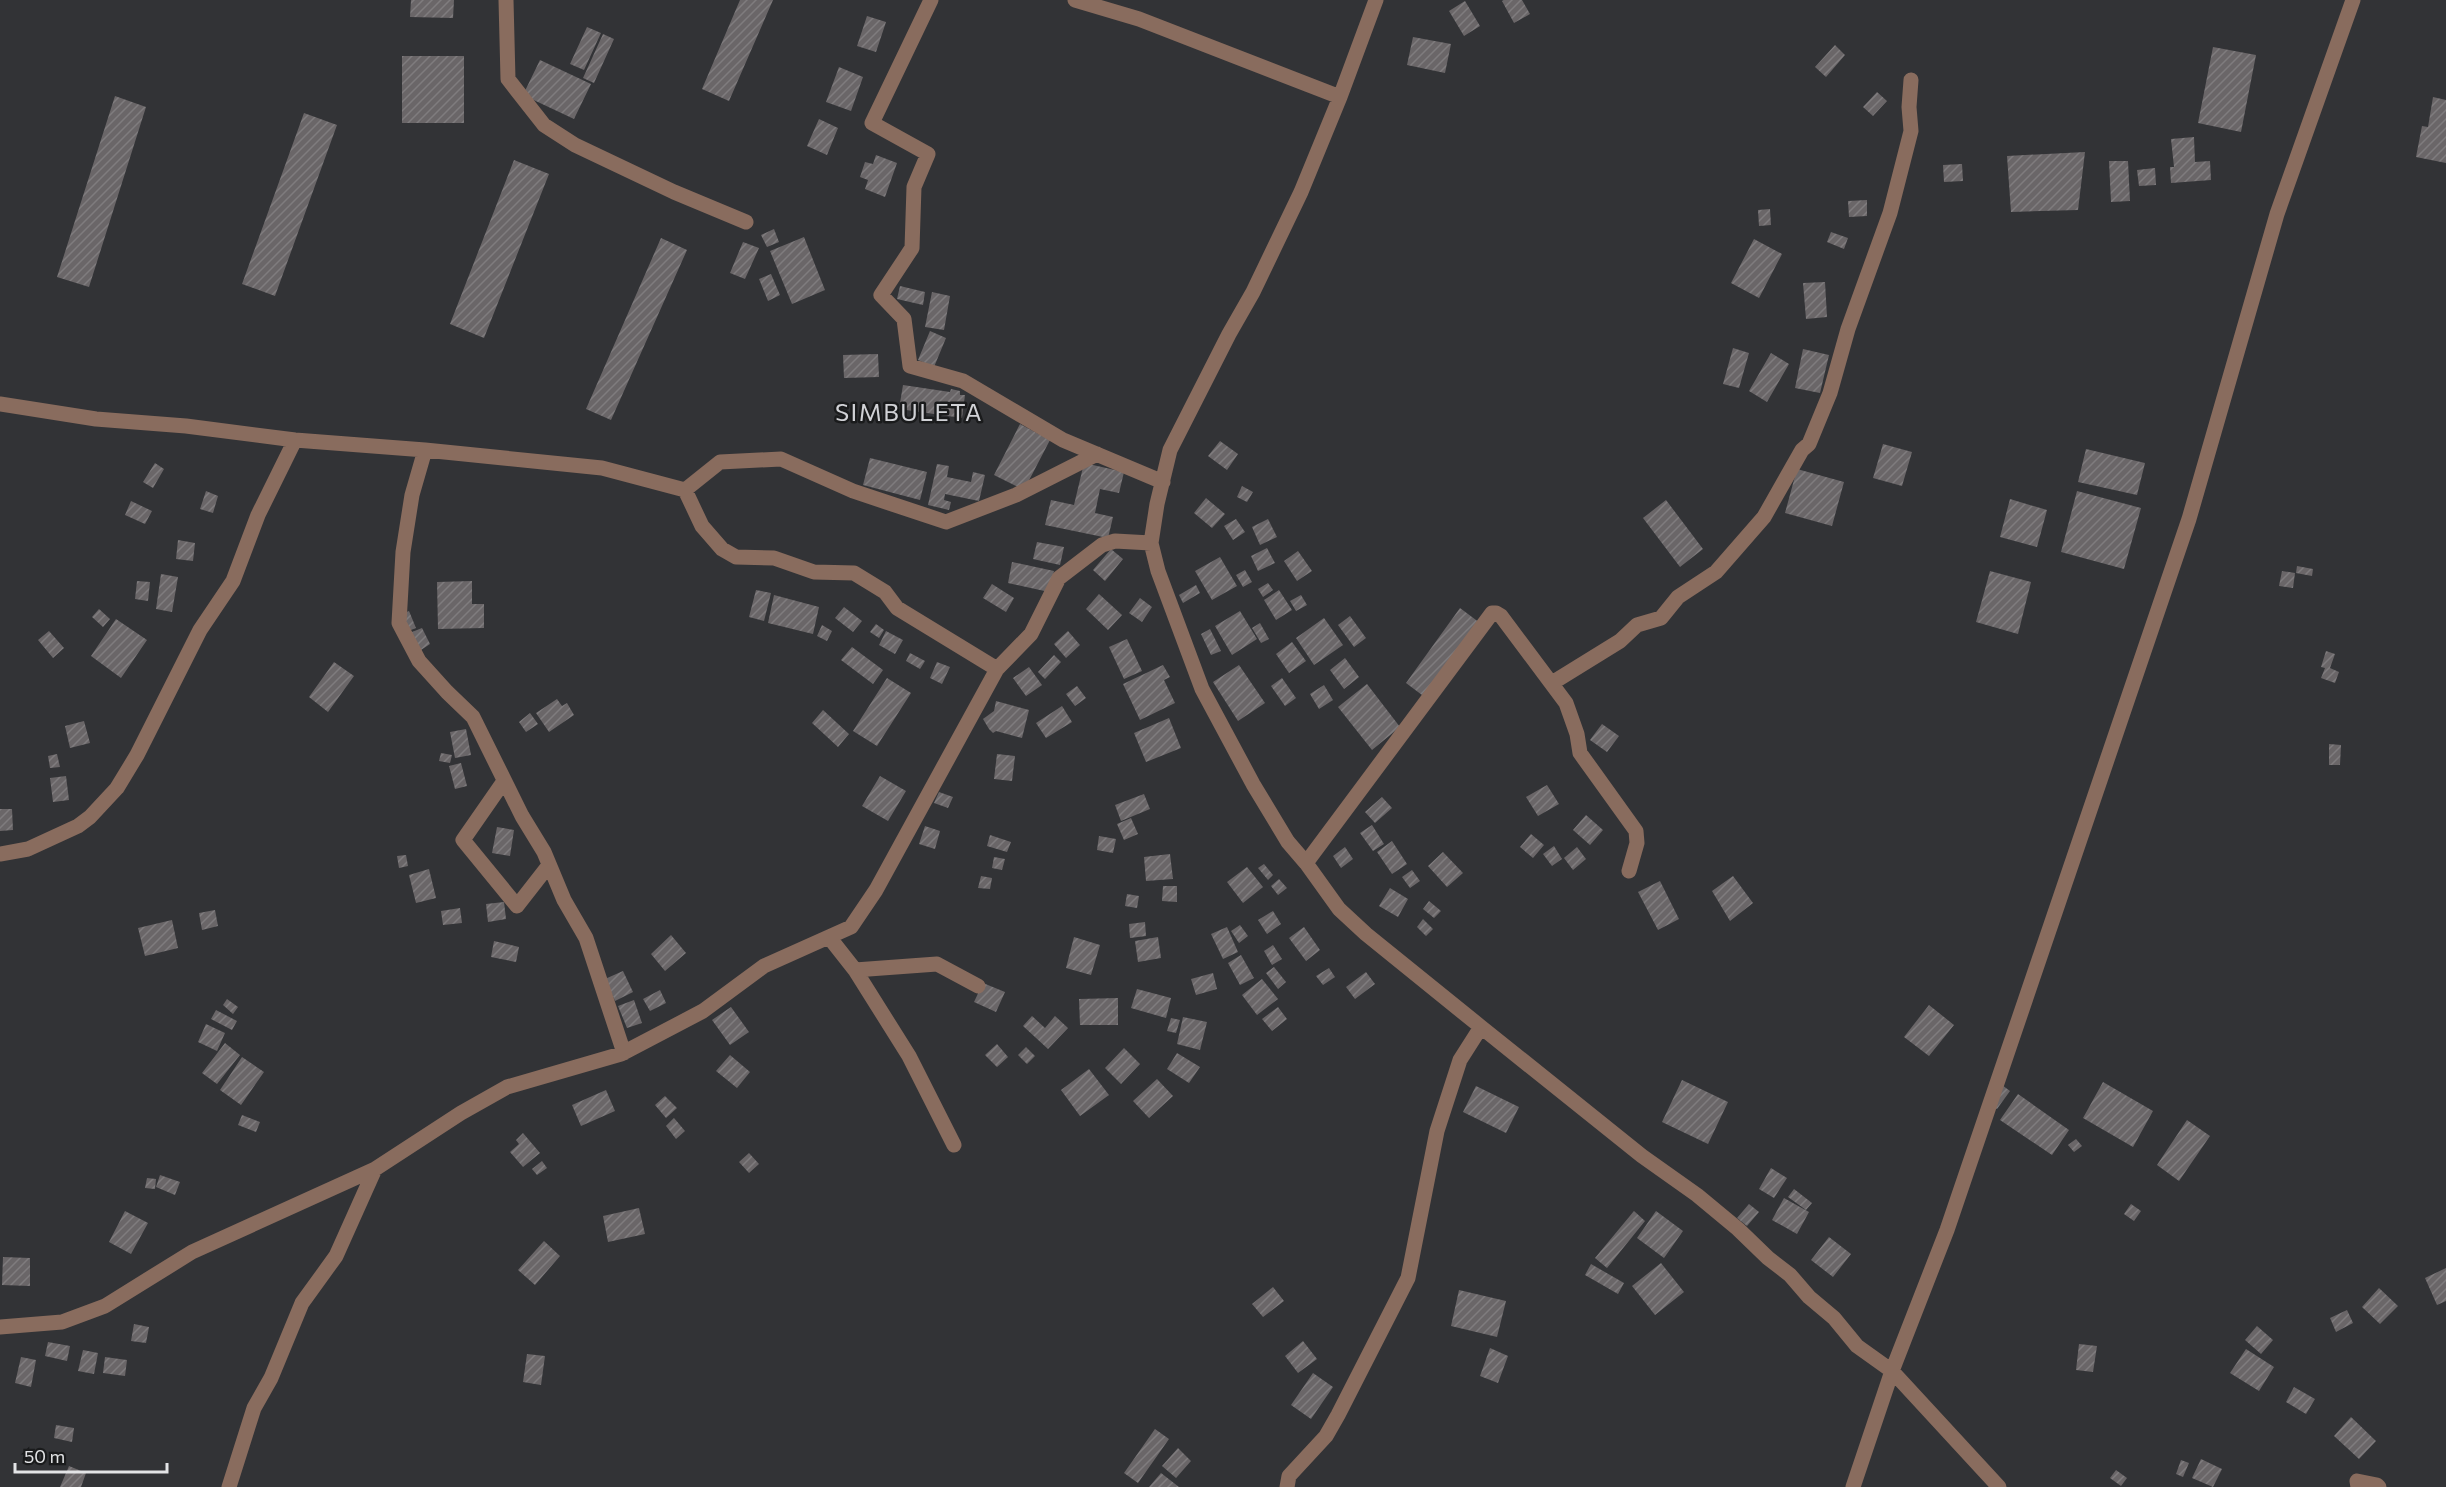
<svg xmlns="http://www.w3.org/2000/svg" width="2446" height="1487" font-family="Commissioner,sans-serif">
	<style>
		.building { fill: url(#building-hatch) }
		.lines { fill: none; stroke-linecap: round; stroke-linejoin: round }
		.minor { stroke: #896c5e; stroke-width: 15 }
		.labels { text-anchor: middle; stroke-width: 5; stroke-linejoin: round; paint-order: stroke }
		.quarter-label { font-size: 24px; letter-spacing: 1.5px; fill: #d1d2d6; stroke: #1a1b1c }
	</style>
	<defs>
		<pattern id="building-hatch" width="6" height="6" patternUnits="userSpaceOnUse" patternTransform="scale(1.5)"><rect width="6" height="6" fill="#6a6668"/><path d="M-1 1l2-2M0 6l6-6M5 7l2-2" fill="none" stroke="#7f7c7e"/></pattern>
	</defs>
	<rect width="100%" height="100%" fill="#323336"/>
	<path class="building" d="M411,0H454L453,18L410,17Z
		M740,0H773L729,101L702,89Z
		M1504,0H1522L1530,14L1514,23L1502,1Z
		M1465,1L1480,26L1464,36L1449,11Z
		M867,16L886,22L876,52L857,46Z
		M587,27L601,33L584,70L570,64Z
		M603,34L614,39L594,83L583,78Z
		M1413,37L1451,44L1445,73L1407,65Z
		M1835,45L1845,55L1826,77L1815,67Z
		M2213,47L2256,55L2241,132L2198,123Z
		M402,56H464V123H402Z
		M540,60L591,84L574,119L523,95Z
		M839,67L863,77L851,111L826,102Z
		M1877,92L1887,101L1873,116L1863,107Z
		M115,96L146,107L89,287L57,277Z
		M2433,97L2446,100V163L2416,157L2422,126L2428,127Z
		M304,113L337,125L275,296L242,284Z
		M819,119L838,128L827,155L807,146Z
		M2194,137L2195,162L2210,161L2211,180L2171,183L2170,167H2174L2171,139Z
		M2085,152L2078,210L2011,212L2007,156Z
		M876,155L897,163L885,197L865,189L868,180L860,177L865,162L873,164Z
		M514,160L549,174L484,338L450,324Z
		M2109,161H2128L2130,201L2111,202Z
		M1962,164L1963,181L1944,182L1943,165Z
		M2155,168L2156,185L2139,186L2137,170Z
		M1867,200V216L1849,217L1848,201Z
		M1770,209L1771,225L1759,226L1758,210Z
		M774,229L779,242L767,247L761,235Z
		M1831,232L1848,238L1844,249L1827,242Z
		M804,237L825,290L792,304L770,251Z
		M661,238L687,250L611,420L586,409Z
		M1754,239L1782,254L1759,298L1731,283Z
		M743,242L759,248L745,279L730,273Z
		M771,274L780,295L768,301L759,279Z
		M1825,282L1827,317L1806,319L1803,283Z
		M900,286L925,292L923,305L897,299Z
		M932,292L950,296L944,330L925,327Z
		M930,331L946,338L934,367L918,360Z
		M1733,348L1749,353L1739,388L1723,384Z
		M1803,349L1829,355L1820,393L1795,388Z
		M1771,353L1789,364L1767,402L1749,391Z
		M878,354L879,377L844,378L843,355Z
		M903,385L950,392L951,389L960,391V395H965L962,418L899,409Z
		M1020,424L1050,440L1024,490L994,475Z
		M1220,441L1238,454L1227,470L1208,456Z
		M1883,444L1912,452L1902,486L1873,478Z
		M2086,449L2145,463L2137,495L2078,482Z
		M870,458L927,472L920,500L863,485Z
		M155,463L164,469L153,488L143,482Z
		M1084,463L1124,472L1119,493L1100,489L1095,513L1113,517L1108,538L1045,525L1051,500L1074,505Z
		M937,464L949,466L947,477L971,482L973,472L985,475L979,501L945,494L944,500L951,502L949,510L928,505Z
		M1797,469L1844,482L1832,526L1785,513Z
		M1242,486L1253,492L1247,502L1237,497Z
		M206,491L218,496L213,513L200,509Z
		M2077,491L2141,508L2124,569L2061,552Z
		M1206,498L1225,514L1212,528L1194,513Z
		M2010,499L2047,510L2037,547L2000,537Z
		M1666,500L1703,549L1680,567L1643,518Z
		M131,501L152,511L145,524L125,515Z
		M1236,519L1245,532L1233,540L1224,526Z
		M1268,519L1277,537L1260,545L1252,527Z
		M178,540L195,543L193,561L176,559Z
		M1037,542L1064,547L1060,565L1033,559Z
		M1267,548L1275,563L1258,571L1251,556Z
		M1111,549L1123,559L1105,581L1093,570Z
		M1298,551L1312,571L1297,581L1284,561Z
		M1220,557L1237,586L1212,600L1195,571Z
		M1012,562L1054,571L1049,592L1008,583Z
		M2297,566L2313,569L2312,576L2296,573Z
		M1245,570L1252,582L1243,587L1236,575Z
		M1990,571L2031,582L2018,634L1976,622Z
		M2282,571L2295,573L2293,588L2279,586Z
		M161,574L178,577L172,612L156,609Z
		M137,581L150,582L148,601L135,599Z
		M472,581V604H484V628L438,629L437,582Z
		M1268,583L1273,590L1263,597L1258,589Z
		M992,584L1014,598L1006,612L983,598Z
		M1196,585L1200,593L1183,603L1179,595Z
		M756,590L771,593L764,621L749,617Z
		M1279,590L1292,610L1276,620L1264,600Z
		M1099,594L1122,615L1108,630L1086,609Z
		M774,595L819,607L813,634L768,623Z
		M1301,595L1307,605L1296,611L1290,601Z
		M1140,598L1152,607L1142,622L1129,613Z
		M844,607L862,621L853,632L835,618Z
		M1460,608L1480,623L1426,698L1406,683Z
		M99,609L110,619L103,627L92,617Z
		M409,611L416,628L406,632L399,615Z
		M1240,611L1257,639L1232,655L1215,626Z
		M1350,616L1366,638L1354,647L1338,625Z
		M1324,618L1343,645L1314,665L1296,638Z
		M116,619L147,640L121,678L91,656Z
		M1260,623L1269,639L1261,643L1252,628Z
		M876,624L884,630L879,638L870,632Z
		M822,625L832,631L827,641L817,636Z
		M422,628L430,644L418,652L407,634Z
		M1210,629L1221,651L1211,655L1201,634Z
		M49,631L64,648L53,658L38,640Z
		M886,631L903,640L895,654L879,645Z
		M1068,631L1080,645L1066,658L1054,644Z
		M1127,639L1142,671L1124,679L1109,647Z
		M1292,642L1306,661L1289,673L1276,654Z
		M852,647L883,670L873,684L841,660Z
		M2326,651L2335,654L2330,668L2339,672L2335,683L2321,678L2325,668L2321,667Z
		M910,653L925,661L920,669L906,661Z
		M1054,655L1061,662L1045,679L1038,672Z
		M1345,658L1359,677L1344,689L1330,670Z
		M334,662L354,676L328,712L309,697Z
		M937,662L950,667L942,684L930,678Z
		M1163,665L1170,677L1164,680L1175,703L1140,720L1123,684Z
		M1239,665L1265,703L1238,721L1213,682Z
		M1029,667L1042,685L1026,696L1013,678Z
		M887,678L911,693L877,746L853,731Z
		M1282,678L1296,698L1285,706L1271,686Z
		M1367,684L1400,727L1372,750L1338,707Z
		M1324,685L1333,700L1319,709L1310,694Z
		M1077,686L1086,698L1075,706L1066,694Z
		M557,699L562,706L567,703L574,715L549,732L536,713Z
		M996,701L1029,710L1022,738L996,731L993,733L989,729L983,719L994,711Z
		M1062,706L1072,722L1046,738L1036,723Z
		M823,710L849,734L838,747L812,723Z
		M530,713L538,724L526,732L519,722Z
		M1169,718L1181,748L1146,762L1134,733Z
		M84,721L90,743L70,748L65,726Z
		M1602,724L1619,736L1607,752L1590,740Z
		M466,729L471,755L455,758L450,732Z
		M2329,744L2341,745L2340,765H2329Z
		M441,753L452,755L450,763L439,761Z
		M57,754L60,767L50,768L48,756Z
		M997,754L1015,756L1012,781L994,779Z
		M461,763L467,786L455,789L449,766Z
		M66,776L69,800L53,802L50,778Z
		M880,776L906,791L888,821L862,806Z
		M1547,785L1559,804L1538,816L1526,797Z
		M939,792L953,797L948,808L934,803Z
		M1144,794L1150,809L1121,821L1115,805Z
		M1382,797L1392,808L1375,823L1365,812Z
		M0,809H12L13,830L0,831Z
		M1586,815L1603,830L1590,845L1573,830Z
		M1131,818L1138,834L1124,840L1117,824Z
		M1372,825L1384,844L1373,851L1360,833Z
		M925,826L940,831L935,849L919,844Z
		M497,827L514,830L510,856L492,853Z
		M1531,834L1544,845L1533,858L1520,847Z
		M990,835L1011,842L1007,852L987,846Z
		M1099,836L1116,839L1113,853L1097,850Z
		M1392,841L1407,864L1392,874L1377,852Z
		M1554,846L1562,859L1552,866L1543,854Z
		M1345,847L1353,859L1341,868L1333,856Z
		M1577,847L1586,859L1573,870L1564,858Z
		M1443,852L1463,873L1447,887L1428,866Z
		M1170,854L1173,879L1146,881L1144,857Z
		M406,855L408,866L399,868L397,856Z
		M994,857L1005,859L1002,870L992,868Z
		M1264,864L1273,875L1268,880L1258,868Z
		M1247,867L1263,887L1243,903L1227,882Z
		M429,869L436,898L416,903L409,875Z
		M1412,870L1420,881L1410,888L1402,877Z
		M981,876L992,878L990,889L978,888Z
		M1733,876L1753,903L1730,921L1712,891Z
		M1279,879L1287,888L1278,895L1271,886Z
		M1660,881L1679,919L1658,930L1638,892Z
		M1163,886H1177V902L1162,901Z
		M1390,888L1408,899L1398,917L1379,906Z
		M1127,894L1139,896L1137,908L1125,906Z
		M1429,901L1441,911L1434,918L1423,909Z
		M504,902L506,919L488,922L486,904Z
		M460,908L462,923L443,925L441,911Z
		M215,910L218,926L202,930L199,913Z
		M1273,911L1281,924L1267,934L1258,920Z
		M1423,919L1433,929L1426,936L1417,927Z
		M172,920L178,948L145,956L138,928Z
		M1145,922L1146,936L1130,938L1129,924Z
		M1240,925L1248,936L1239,943L1231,931Z
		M1227,927L1238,952L1223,959L1211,934Z
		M1304,927L1320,950L1306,961L1289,938Z
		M671,935L686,953L665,971L651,954Z
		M1074,937L1100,945L1091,975L1066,968Z
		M1158,937L1161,958L1138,962L1135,941Z
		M494,941L519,947L516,962L491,957Z
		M1273,945L1282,959L1272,965L1264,951Z
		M1241,955L1254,978L1240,985L1228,963Z
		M1274,967L1286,982L1278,989L1266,973Z
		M1329,968L1335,977L1323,985L1316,976Z
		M623,971L633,992L615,1001L605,979Z
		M1366,972L1375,984L1355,999L1346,987Z
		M1213,973L1217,989L1196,995L1191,979Z
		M1262,979L1278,999L1257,1015L1242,995Z
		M983,983L1005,992L996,1012L974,1002Z
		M1137,989L1171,998L1166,1018L1131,1008Z
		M660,990L666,1003L650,1011L643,999Z
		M1118,998V1025H1080L1079,999Z
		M227,999L238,1007L233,1014L223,1005Z
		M634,1000L642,1023L627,1028L618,1006Z
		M1929,1005L1954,1025L1929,1056L1904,1037Z
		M731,1007L749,1032L730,1045L712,1020Z
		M1278,1007L1287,1019L1272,1031L1262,1019Z
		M216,1010L237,1021L232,1030L211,1019Z
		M1032,1016L1045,1028L1055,1016L1068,1028L1048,1049L1023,1026Z
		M1183,1017L1207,1022L1200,1050L1177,1044Z
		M1171,1018L1180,1020L1176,1033L1167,1031Z
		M206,1024L225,1033L217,1051L198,1042Z
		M225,1043L240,1055L217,1084L202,1073Z
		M997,1044L1008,1057L997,1067L985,1055Z
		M1026,1047L1035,1056L1027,1064L1018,1055Z
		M1124,1048L1140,1064L1121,1084L1105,1068Z
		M1177,1053L1200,1067L1189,1083L1167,1069Z
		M730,1055L750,1072L737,1088L716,1071Z
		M242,1057L264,1072L241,1105L220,1090Z
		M1089,1069L1109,1095L1080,1116L1061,1090Z
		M1157,1079L1173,1096L1149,1118L1133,1101Z
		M1682,1080L1728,1102L1708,1144L1662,1122Z
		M2103,1082L2153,1111L2133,1147L2083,1118Z
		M2002,1085L2010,1091L1997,1109L1989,1104Z
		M1476,1086L1519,1107L1506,1133L1463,1112Z
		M606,1090L615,1111L581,1126L572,1105Z
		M2018,1094L2069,1130L2052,1155L2000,1120Z
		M665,1096L677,1108L666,1118L655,1105Z
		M242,1115L260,1122L256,1132L238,1125Z
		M674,1118L685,1131L676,1139L666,1126Z
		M2187,1120L2210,1136L2179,1181L2157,1165Z
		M523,1133L540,1153L523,1167L510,1152L519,1144L516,1140Z
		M2076,1139L2082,1146L2074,1152L2068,1145Z
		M749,1153L759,1164L749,1173L739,1162Z
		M542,1161L547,1168L537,1175L532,1169Z
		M1771,1168L1787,1178L1774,1198L1759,1189Z
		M160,1175L180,1182L175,1195L156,1187Z
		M147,1178L156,1179L155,1189L145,1188Z
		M1794,1189L1812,1203L1806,1210L1788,1197Z
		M1784,1198L1809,1212L1797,1234L1772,1220Z
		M1749,1204L1759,1212L1747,1226L1737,1218Z
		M2131,1204L2141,1211L2134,1221L2124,1214Z
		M639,1208L645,1234L608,1242L603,1216Z
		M125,1211L148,1223L131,1254L109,1242Z
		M1634,1211L1645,1221L1607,1268L1595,1258Z
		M1656,1211L1683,1231L1664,1258L1637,1238Z
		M1829,1237L1851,1254L1833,1277L1811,1260Z
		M544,1241L560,1256L535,1285L518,1270Z
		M3,1257L30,1258V1286L2,1285Z
		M1661,1263L1684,1292L1655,1315L1632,1286Z
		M1591,1264L1624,1283L1618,1294L1585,1275Z
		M2446,1268V1301L2437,1305L2425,1278Z
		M1273,1287L1284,1301L1263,1317L1252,1304Z
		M2379,1288L2398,1306L2380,1324L2362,1307Z
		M1459,1290L1506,1301L1497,1337L1451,1326Z
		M2347,1310L2353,1323L2336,1332L2330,1318Z
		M134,1324L149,1327L146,1343L131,1341Z
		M2257,1326L2273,1340L2261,1354L2245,1340Z
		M1303,1341L1317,1359L1298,1373L1285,1356Z
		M48,1342L70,1346L67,1361L45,1356Z
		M2079,1344L2097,1346L2093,1372L2076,1370Z
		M1490,1348L1508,1356L1498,1383L1480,1376Z
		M2246,1349L2274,1367L2259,1391L2230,1373Z
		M83,1350L98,1353L94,1374L78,1371Z
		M527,1354L545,1356L541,1385L523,1382Z
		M21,1357L36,1360L31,1387L15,1383Z
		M105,1357L127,1360L125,1376L103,1373Z
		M1313,1373L1333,1387L1311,1419L1291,1405Z
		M2294,1387L2315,1399L2306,1414L2286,1402Z
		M2351,1417L2376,1441L2359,1459L2334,1436Z
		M56,1425L74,1428L72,1442L54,1438Z
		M1155,1429L1169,1439L1138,1483L1124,1473Z
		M1178,1448L1191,1461L1176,1478L1162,1466Z
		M2201,1459L2222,1469L2213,1487L2192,1478Z
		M2181,1460L2189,1463L2183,1477L2176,1474Z
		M69,1466L86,1473L81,1487H60Z
		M2116,1470L2127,1478L2121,1486L2110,1478Z
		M1161,1473L1179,1487H1149Z"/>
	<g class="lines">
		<path class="minor" d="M506,0L508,79L544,125L575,145L674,192L746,222
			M931,0L872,123L928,154L914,187L912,248L881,295L904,319L910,366L963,381L1063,440L1163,482
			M1075,0L1139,19L1340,97
			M1376,0L1340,97L1301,192L1253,292L1229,334L1170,450L1157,504L1151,543L1158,571L1202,689L1253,784L1288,842L1306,863L1339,909L1366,934L1481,1027L1642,1156L1697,1195L1738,1229L1768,1258L1790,1275L1809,1297L1834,1318L1857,1346L1892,1371L1999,1487
			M0,404L96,419L186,426L295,440L425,450L602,468L685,490L702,526L722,549L736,557L774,558L814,572L854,573L885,592L897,608L997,669
			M425,450L412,495L403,552L399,623L419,661L447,692L473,717L522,816L544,852L564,900L586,938L624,1053
			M685,490L720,462L781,459L853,491L946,522L1016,495L1097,454
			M1552,683L1620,641L1637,625L1661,618L1678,597L1716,572L1764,517L1802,450L1809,444L1830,393L1848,329L1890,213L1911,131L1909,107L1911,80
			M504,781L463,840L517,906L549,865
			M0,854L28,849L78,826L90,817L117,788L137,755L200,630L233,581L258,515L295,440
			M1306,863L1492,613H1496L1501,616L1566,703L1577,734L1580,753L1636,831L1637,843L1629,871
			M829,937L855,970L937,964L978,986
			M855,970L909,1056L954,1145
			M0,1327L62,1322L105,1306L192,1252L375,1169L461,1113L507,1087L621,1054L703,1011L764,966L851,927L876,890L997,669L1031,634L1059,578L1102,545L1115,541L1151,543
			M229,1487L254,1408L271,1378L302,1303L336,1256L375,1169
			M1287,1487L1289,1476L1326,1436L1338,1415L1408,1278L1437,1131L1460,1060L1481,1027
			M1853,1487L1892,1371L1947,1230L2189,519L2277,214L2353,0
			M2358,1487L2357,1481L2377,1485L2379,1487"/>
	</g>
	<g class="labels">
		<g class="quarter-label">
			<text x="909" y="421">SIMBULETA</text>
		</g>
	</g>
	<path d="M15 1463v9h152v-9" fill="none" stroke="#e3e4e6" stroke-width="3"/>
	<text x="24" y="1463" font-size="18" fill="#e3e4e6" stroke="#1a1b1c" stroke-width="4.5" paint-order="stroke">50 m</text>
</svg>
